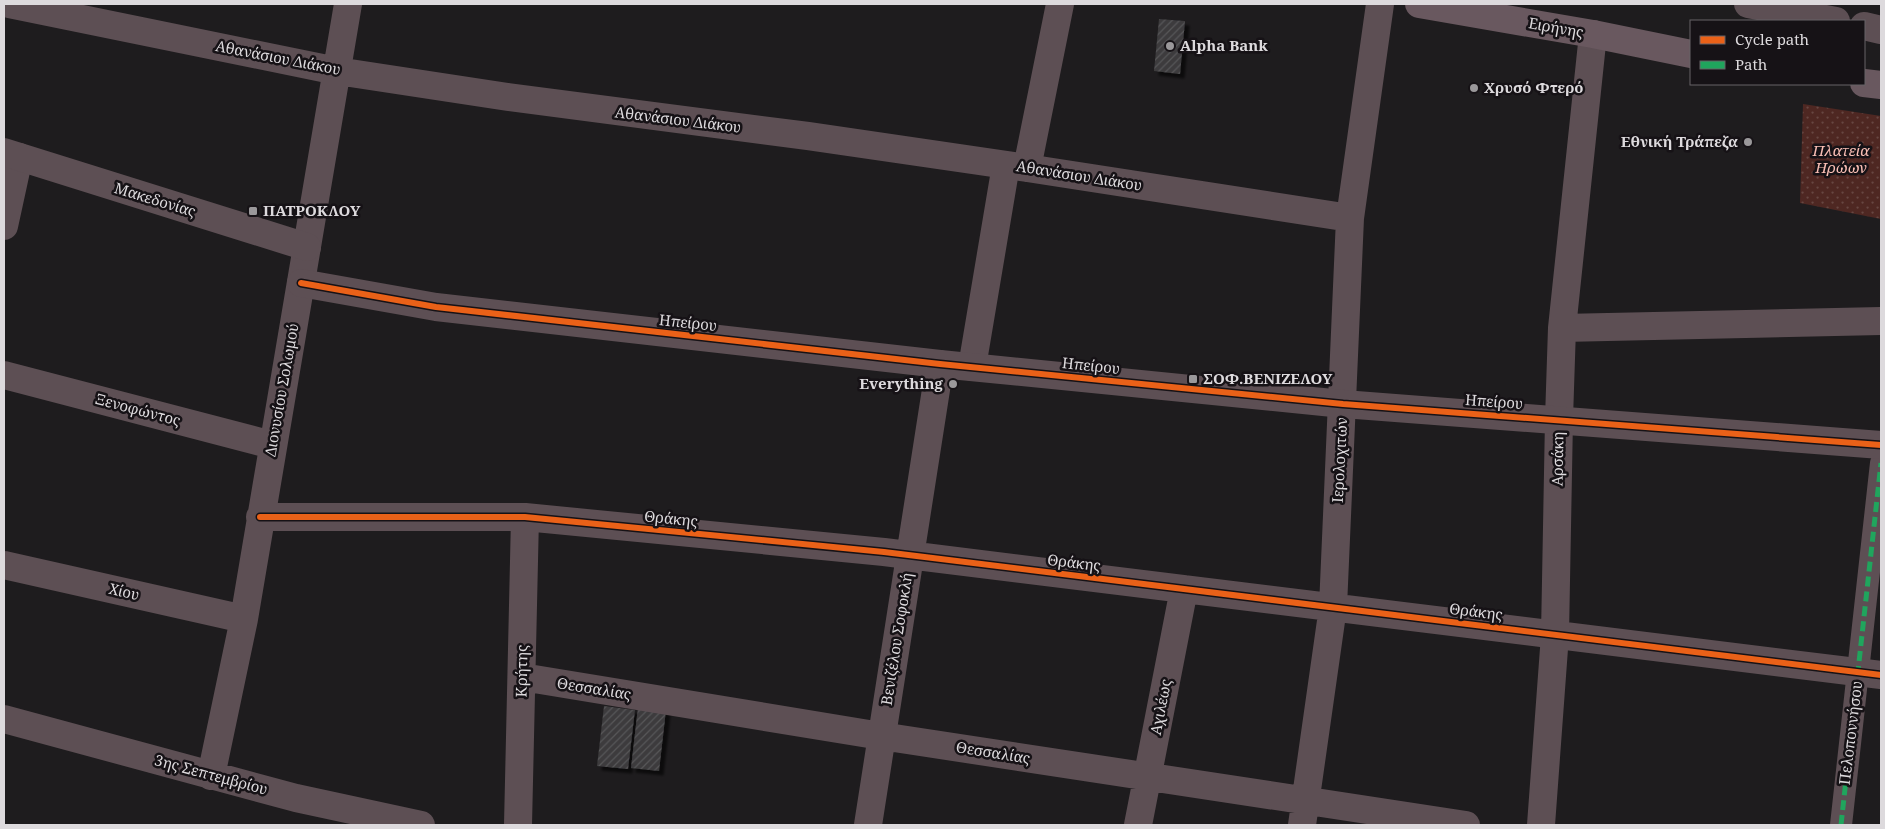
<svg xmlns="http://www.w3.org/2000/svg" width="1885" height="829" font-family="'Noto Serif',serif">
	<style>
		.park { fill: url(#park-dots) }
		.building { fill: url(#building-hatch); filter: url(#shadow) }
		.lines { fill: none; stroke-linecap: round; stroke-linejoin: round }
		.pedestrian { stroke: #5d4f54; stroke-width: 22 }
		.minor { stroke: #5d4f54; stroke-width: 28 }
		.tertiary { stroke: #5d4f54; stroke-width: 28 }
		.primary { stroke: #69585f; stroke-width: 28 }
		.quiet { stroke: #20a55d; stroke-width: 5; stroke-dasharray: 10 5; stroke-linecap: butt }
		.cycleway-casing { stroke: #161216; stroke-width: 9 }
		.cycleway { stroke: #ea6118; stroke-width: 6 }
		.poi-dot { fill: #9a989a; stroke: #161216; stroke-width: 2 }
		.labels { text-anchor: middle; stroke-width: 5; stroke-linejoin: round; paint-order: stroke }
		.street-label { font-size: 15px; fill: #dddadd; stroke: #161216 }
		.poi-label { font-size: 15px; font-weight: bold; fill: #dddadd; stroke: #161216; text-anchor: start }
		.park-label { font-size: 15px; font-style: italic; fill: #f9beb4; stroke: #161216 }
	</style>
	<defs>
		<pattern id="park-dots" width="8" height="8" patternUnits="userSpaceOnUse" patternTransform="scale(1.25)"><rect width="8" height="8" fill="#4e2722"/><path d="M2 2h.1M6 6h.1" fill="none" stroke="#674642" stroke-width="1.8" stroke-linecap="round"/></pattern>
		<pattern id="building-hatch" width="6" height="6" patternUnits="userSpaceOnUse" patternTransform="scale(1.25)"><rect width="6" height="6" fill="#3c3b3d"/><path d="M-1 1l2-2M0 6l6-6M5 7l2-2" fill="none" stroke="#585759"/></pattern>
		<filter id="shadow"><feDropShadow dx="4.5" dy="4.5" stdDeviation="1" flood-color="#0009"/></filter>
	</defs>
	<rect width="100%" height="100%" fill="#1e1c1e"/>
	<path class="park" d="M1803,104L1881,116V219L1800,203Z"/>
	<path class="building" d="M1159,19L1185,21L1180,74L1154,71Z
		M604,706L635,710L628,769L597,766Z
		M638,707L666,710L659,771L631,768Z"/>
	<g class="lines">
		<path class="pedestrian" d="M1841,825L1881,463"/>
		<path class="minor" d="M9,4L337,71L508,97L808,136L1027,168L1350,218
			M1748,4L1836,21
			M1864,26L1881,30
			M1027,168L1060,4
			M4,226L19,157
			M1562,328L1881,321
			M972,367L1006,165
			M4,375L272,445
			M260,517H525L884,552L1881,675
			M4,565L244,619
			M522,677L881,736L1466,825
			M4,719L296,798L421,825
			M211,776L244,619L348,4
			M518,825L525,517
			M868,825L940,364
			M1138,825L1184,589
			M1302,825L1333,607L1350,218L1380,4
			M1541,825L1555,635L1559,419L1562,328L1593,34"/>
		<path class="tertiary" d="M4,152L307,247
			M301,283L436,307L940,364L1343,404L1881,445"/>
		<path class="primary" d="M1419,4L1593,34L1691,54
			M1864,83L1881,85"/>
		<path class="quiet" d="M1841,825L1881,463"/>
		<defs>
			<path id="cycleway" d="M301,283L436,307L940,364L1343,404L1881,445
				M260,517H525L884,552L1881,675"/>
		</defs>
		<use href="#cycleway" class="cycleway-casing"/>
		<use href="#cycleway" class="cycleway"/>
	</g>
	<g class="poi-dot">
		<circle cx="1170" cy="46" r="5"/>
		<circle cx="1474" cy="88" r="5"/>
		<circle cx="1748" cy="142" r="5"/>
		<rect x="248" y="206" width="10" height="10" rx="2.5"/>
		<rect x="1188" y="374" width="10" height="10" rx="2.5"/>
		<circle cx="953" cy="384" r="5"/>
	</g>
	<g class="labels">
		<g class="street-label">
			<text transform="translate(1556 28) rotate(10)" y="5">Ειρήνης</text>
			<text transform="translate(278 58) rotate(11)" y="5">Αθανάσιου Διάκου</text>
			<text transform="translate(678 120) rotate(7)" y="5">Αθανάσιου Διάκου</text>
			<text transform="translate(1079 176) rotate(9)" y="5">Αθανάσιου Διάκου</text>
			<text transform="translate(155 200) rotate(17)" y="5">Μακεδονίας</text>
			<text transform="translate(688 323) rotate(6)" y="5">Ηπείρου</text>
			<text transform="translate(1091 366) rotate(6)" y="5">Ηπείρου</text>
			<text transform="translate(282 390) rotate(-80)" y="5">Διονυσίου Σολωμού</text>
			<text transform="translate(1494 402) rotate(4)" y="5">Ηπείρου</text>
			<text transform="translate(138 410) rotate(15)" y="5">Ξενοφώντος</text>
			<text transform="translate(1558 459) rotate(-89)" y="5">Αρσάκη</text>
			<text transform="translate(1340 460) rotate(-87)" y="5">Ιερολοχιτών</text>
			<text transform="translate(671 519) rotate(6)" y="5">Θράκης</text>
			<text transform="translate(1074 563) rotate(7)" y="5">Θράκης</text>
			<text transform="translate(124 592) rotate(13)" y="5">Χίου</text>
			<text transform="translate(1476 612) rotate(7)" y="5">Θράκης</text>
			<text transform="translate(897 639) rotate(-81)" y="5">Βενιζέλου Σοφοκλή</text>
			<text transform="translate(522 671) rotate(-89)" y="5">Κρήτης</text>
			<text transform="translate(594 689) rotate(9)" y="5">Θεσσαλίας</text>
			<text transform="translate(1161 707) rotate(-79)" y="5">Αχιλέως</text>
			<text transform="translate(1851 733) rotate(-83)" y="5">Πελοποννήσου</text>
			<text transform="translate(993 753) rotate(9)" y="5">Θεσσαλίας</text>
			<text transform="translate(211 775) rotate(15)" y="5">3ης Σεπτεμβρίου</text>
		</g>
		<g class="poi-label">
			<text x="1180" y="51">Alpha Bank</text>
			<text x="1484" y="93">Χρυσό Φτερό</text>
			<text x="1738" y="147" text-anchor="end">Εθνική Τράπεζα</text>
			<text x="263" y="216">ΠΑΤΡΟΚΛΟΥ</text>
			<text x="1203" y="384">ΣΟΦ.ΒΕΝΙΖΕΛΟΥ</text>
			<text x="943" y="389" text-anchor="end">Everything</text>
		</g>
		<g class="park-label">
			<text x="1841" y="156">Πλατεία<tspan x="1841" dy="17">Ηρώων</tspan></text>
		</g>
	</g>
	<rect width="1885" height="829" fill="none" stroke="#dddadd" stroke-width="10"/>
	<rect x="1690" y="20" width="175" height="65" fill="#161216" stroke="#666266"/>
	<rect x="1700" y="36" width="25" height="8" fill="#ea6118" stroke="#666266"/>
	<text x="1735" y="45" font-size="15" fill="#dddadd">Cycle path</text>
	<rect x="1700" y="61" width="25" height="8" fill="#20a55d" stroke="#666266"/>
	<text x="1735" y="70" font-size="15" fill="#dddadd">Path</text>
</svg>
